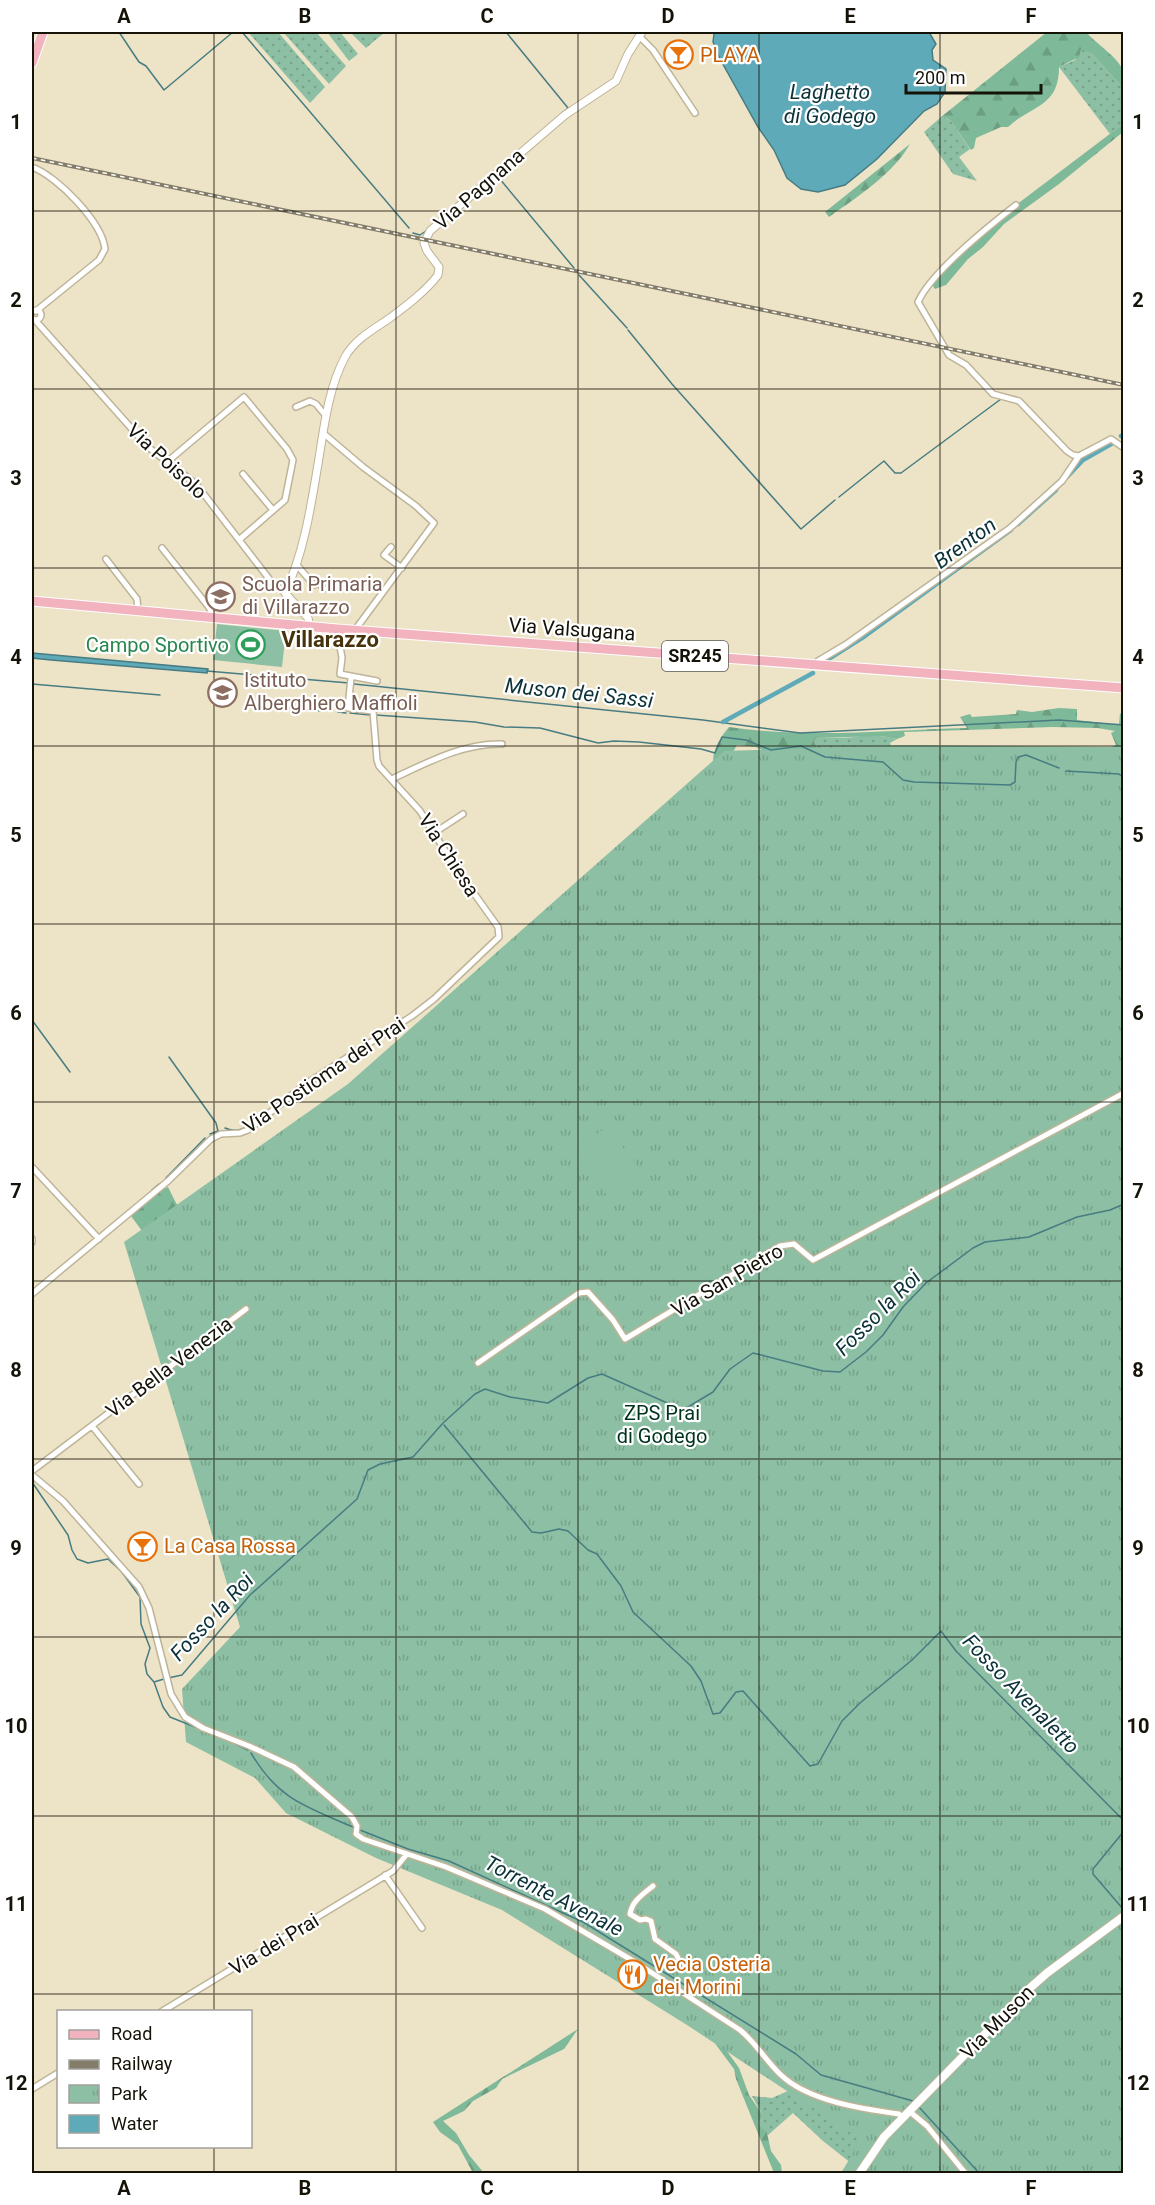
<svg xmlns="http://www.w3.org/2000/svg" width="1155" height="2205" font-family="Roboto,sans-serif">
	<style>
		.grass { fill: url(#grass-dots) }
		.forest { fill: url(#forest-firs); fill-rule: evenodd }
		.park { fill: url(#park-tufts) }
		.garden { fill: #8cbfa3 }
		.water { fill: #5eaab8; stroke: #487c83; stroke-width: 1.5 }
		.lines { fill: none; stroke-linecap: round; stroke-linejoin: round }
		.stream { stroke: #487c83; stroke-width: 1.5 }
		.canal { stroke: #5eaab8; stroke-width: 4.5 }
		.minor-casing { stroke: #beb499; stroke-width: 8 }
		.tertiary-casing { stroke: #beb499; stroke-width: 9 }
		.secondary-casing { stroke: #beb499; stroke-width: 10 }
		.primary-casing { stroke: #fff; stroke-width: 11 }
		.minor { stroke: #fff; stroke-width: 5 }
		.tertiary { stroke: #fff; stroke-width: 7 }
		.secondary { stroke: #fff; stroke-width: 8 }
		.primary { stroke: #f2b2be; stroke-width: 9 }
		.rail-casing { stroke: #837c69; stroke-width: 4 }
		.rail { stroke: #fff; stroke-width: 1.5; stroke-dasharray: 4.5; stroke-linecap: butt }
		.grid { fill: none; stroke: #151208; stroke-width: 1.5; stroke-opacity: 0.55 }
		.labels { text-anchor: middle; stroke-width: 4.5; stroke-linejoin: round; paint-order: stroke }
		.shield { fill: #fff; stroke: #5b5952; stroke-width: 1.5 }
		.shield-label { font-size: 18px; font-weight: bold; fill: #151208 }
		.food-label { font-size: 20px; fill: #c56008; stroke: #fff; text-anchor: start }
		.street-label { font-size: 20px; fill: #151208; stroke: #fff }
		.education-label { font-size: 20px; fill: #785e54; stroke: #fff; text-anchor: start }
		.leisure-label { font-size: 20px; fill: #27864d; stroke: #fff; text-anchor: end }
		.park-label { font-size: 20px; fill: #00341f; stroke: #fff }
		.water-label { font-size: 21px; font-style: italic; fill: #0c3239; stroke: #fff }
		.quarter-label { font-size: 22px; font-weight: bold; fill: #46330c; stroke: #fff }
		.neatline { fill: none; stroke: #151208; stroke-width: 2 }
		.grid-label { font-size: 20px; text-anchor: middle; font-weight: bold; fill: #151208 }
	</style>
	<defs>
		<pattern id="grass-dots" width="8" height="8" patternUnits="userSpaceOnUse" patternTransform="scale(1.5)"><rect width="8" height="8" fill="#8cbfa3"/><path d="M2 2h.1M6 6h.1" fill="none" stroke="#78a38b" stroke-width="1.8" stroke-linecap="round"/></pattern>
		<pattern id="forest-firs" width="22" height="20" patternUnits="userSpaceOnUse" patternTransform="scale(1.5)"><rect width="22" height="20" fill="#7eb999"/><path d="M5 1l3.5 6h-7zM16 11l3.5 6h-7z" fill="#6c9e82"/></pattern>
		<pattern id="park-tufts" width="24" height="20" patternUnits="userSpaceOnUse" patternTransform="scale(1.5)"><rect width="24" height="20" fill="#8cbfa3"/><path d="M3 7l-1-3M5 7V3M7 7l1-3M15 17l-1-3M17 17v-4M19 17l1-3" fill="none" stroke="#78a38b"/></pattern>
	</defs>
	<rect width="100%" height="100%" fill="#ede3c6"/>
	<path class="grass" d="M248,32H278L325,87L310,103Z
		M283,32H316L346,66L329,84Z
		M327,32H340L358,54L349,61Z
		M350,32H385L366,48Z
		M1081,48L1092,54L1123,88V124L1110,134L1059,67L1075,60Z
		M945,117L951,121L970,149L959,157L977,181L953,174L924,132L938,120Z
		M860,736H881L897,739L890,743L891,746L824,751L817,747L814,742L816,738C831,737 846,739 860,736Z
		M790,2090L884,2117L856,2167L823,2141L793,2113L768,2135L758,2123L763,2117L762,2114L752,2096L772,2098Z"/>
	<path class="forest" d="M1047,32H1086C1096,44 1120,58 1124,73C1125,77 1123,83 1123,88L1092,54L1081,49L1079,57L1059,67C1059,108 1031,105 1008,127H1001L976,138L974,148L971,150L951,121L945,117L938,120L926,130L941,117Z
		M1123,124V132L1059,184L1004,224L983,247L968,259L946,285L935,289L931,283L959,256L978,241L984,230L1017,208L1016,205Z
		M910,144C893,174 857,197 829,217L825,212Z
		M1059,708L1077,709V720L1119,725L1120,713L1124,717L1123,817L762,750L756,747L737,745L733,752L714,766C710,753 721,736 729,727C808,739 888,730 967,728L960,717L970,714L972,717L1016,714L1017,710L1032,712ZM1052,727L1098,728L1115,731L1111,733L1116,745L1101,752L824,751L817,747L814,742L816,738L881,736L897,739L905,736L904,732Z
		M168,1187L176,1203L189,1220L151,1243L131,1216L161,1190Z
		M697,2009L739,2068L749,2095L762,2114L763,2117L758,2123L767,2133L771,2151L781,2165L782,2173H774L736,2079L734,2069L711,2038Z
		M578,2029L564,2049L502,2079L496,2088L473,2101L464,2111L443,2121L456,2133L469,2155L484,2173H473L458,2145L440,2132L433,2122Z"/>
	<path class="park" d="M903,745L1123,747V2173H841L861,2140L687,2025L502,1910L376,1858L286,1813L255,1778L186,1742L182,1689L240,1627L124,1242L348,1084L724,751Z"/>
	<path class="garden" d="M217,624L286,631L282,667L213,660Z
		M607,1127L649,1181L614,1204L572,1151Z"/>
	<path class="water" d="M718,32H929L936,44L932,50L933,60L946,69L945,92L937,104L924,111L877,159L845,185L818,192L801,189L787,178L774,150L758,127L720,59L713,42L714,34Z
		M32,653L208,669L207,673L51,660L32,658Z"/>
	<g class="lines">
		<path class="stream" d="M119,32L139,62L146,66L164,90L233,32
			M242,32L409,228
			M506,32L568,108L562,113
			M499,178L574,268
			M413,233L420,235L426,231
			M579,275L627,328
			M628,330L672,384L800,528L801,529L835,500
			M839,497L884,461L895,473H901L1001,399
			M207,671L349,683
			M32,684L160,695
			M354,684L703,720L800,733L1059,720L1124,725
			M276,706L322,711
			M338,712L346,713
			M350,713L370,715
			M376,715L475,722L504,727L540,728L598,743L614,741L639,742L701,749L715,753L722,737L746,740L771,750L801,746L825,757L883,762L903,780L914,782L1010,785L1015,782L1016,762L1018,757L1026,755L1059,768
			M1066,771L1119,774L1124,778
			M32,1020L70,1072
			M169,1057L216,1123L218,1131
			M261,1117L297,1087
			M225,1128C237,1134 247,1127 257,1120
			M210,1134L218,1131
			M166,1178L205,1138
			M152,1190L159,1184
			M444,1425L532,1532L541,1533L559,1529L568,1531L588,1550L597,1554L621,1586L633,1612L691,1666L701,1681L713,1714L720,1713L736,1692L743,1691L810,1766L818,1764L842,1721L860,1703L912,1660L941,1631L956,1651L1124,1821
			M32,1482L68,1535L72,1550L77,1559L88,1563L108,1559L121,1571L140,1597L141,1624L150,1648L145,1664L147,1674L154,1682L163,1707L170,1717L200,1729
			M168,1678L182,1675L250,1595L357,1499L368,1470L380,1464L413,1457L443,1423L475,1394L485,1389L510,1397L548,1403L588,1378L602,1374L683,1410L713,1392L730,1369L753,1353L823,1371L840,1372L866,1352L883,1335L903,1307L926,1283L973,1248L985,1242L1029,1237L1077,1217L1110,1210L1124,1204
			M154,1682L164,1679
			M227,1740L248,1750
			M251,1753C279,1801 308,1807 355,1828
			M360,1830L408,1849L449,1861L583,1922L796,2054L821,2075L913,2101
			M1123,1909L1093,1874V1869L1124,1831
			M918,2106L980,2174"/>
		<path class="canal" d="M1121,436L1124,435
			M1067,477L1083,460L1113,443
			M1018,524L1056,490
			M827,660L865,636L1011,530
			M723,722L813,673"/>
		<defs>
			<path id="minor" d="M639,36L653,50L695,113
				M32,167C57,176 102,222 105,249L99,260L36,311
				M1016,205C989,226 932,271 918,302L949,355L966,365L993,394L1019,401L1067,451L1073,455L1079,456
				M31 315a5 5 0 1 1 10 0a5 5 0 1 1-10 0Z
				M35,320L148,447L196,484L270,580L285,593
				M296,407L310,401L316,404L326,416
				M323,433L363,467L416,506L434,523L355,630
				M1079,456L1111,439L1124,448
				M167,462L244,397L287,449L293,460L285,500L240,539
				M243,474L273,510
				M391,547L384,555L402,568
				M162,548L208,606L211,611L210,617
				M106,559L137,599L138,611
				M296,564L314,585L319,583L324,589
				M337,629L342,658L340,674L377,681
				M817,665L818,661L845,645L1010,528L1062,481L1079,456
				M392,779C426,763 463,743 502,744
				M434,833L463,814
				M32,1167L99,1239
				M32,1239V1242
				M32,1294L168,1181L211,1139L221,1134L240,1133L248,1130L307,1083L412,1016L434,999L499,937L498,927L456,868L420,811L379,766L377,760L373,711L348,708L351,678
				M478,1363L579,1293L588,1292L613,1320L625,1339L780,1246L794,1244L813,1260L1124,1093
				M92,1426L139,1484
				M32,1471L246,1309
				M32,1475L63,1501L139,1587L149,1608L171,1694L185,1717L203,1728L249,1746L294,1767L352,1817L357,1826L356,1834L363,1839L446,1867L545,1909L635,1962L740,2030C756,2043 766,2061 781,2075C808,2101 863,2109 899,2114L903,2118
				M385,1875L422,1928
				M653,1886C643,1894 632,1901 630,1914L640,1920L646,1919L651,1921L655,1939L676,1954L678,1958
				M161,2012L393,1871L407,1854
				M32,2089L58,2073
				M909,2111L927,2126L966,2174"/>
			<path id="tertiary" d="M310,626L308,618L285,593C304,553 311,506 318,464C324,428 328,389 345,357C355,339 374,329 390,318C406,306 426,291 438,275L439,267L427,251L424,243L430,231L565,115L616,81L628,54L642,32"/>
			<path id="secondary" d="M859,2174L884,2137L1030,1988L1047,1973L1124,1916"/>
			<path id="primary" d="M32,63L43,32
				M32,601L337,629L1124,688"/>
		</defs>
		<use href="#minor" class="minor-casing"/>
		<use href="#tertiary" class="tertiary-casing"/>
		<use href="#secondary" class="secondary-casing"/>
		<use href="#primary" class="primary-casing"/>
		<use href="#minor" class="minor"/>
		<use href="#tertiary" class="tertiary"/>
		<use href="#secondary" class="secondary"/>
		<use href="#primary" class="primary"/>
		<defs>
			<path id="rail" d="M32,158L1124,385"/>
		</defs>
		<use href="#rail" class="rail-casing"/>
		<use href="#rail" class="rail"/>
	</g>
	<path class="grid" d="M214,32V2012M396,32V2174M578,32V2174M759,32V2174M940,32V2174M32,211H1124M32,389H1124M32,568H1124M32,746H1124M32,924H1124M32,1102H1124M32,1281H1124M32,1459H1124M32,1637H1124M32,1816H1124M32,1994H1124M214,2146V2174"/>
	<defs>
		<symbol id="bar-ring" viewBox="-11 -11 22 22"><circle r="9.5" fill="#fff" stroke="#e8710a" stroke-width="1.5"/><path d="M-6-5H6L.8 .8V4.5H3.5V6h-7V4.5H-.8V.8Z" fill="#e8710a"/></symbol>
		<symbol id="school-ring" viewBox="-11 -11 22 22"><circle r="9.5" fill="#fff" stroke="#8d6e63" stroke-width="1.5"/><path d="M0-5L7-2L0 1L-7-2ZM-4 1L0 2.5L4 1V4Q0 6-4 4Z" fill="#8d6e63"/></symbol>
		<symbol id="stadium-ring" viewBox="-11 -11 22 22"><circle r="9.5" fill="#fff" stroke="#2e9e5b" stroke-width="1.5"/><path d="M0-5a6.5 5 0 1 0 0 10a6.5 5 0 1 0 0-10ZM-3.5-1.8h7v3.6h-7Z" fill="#2e9e5b"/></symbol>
		<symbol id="restaurant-ring" viewBox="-11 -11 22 22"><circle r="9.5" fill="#fff" stroke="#e8710a" stroke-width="1.5"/><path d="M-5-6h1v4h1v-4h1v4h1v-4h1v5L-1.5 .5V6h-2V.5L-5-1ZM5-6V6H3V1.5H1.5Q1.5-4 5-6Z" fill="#e8710a"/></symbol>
	</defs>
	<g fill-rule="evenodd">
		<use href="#bar-ring" x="662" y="38" width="33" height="33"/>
		<use href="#school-ring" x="204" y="580" width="33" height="33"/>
		<use href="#stadium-ring" x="234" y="628" width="33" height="33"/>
		<use href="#school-ring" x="206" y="676" width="33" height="33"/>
		<use href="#bar-ring" x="126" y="1530" width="33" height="33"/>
		<use href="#restaurant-ring" x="616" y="1958" width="33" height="33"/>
	</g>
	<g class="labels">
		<rect class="shield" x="662" y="641" width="66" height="30" rx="4.5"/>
		<g class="shield-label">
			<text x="695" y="662">SR245</text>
		</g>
		<g class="food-label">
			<text x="700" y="62">PLAYA</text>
			<text x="164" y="1553">La Casa Rossa</text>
			<text x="653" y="1971">Vecia Osteria<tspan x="653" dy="23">dei Morini</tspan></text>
		</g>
		<g class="street-label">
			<text transform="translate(479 189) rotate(-41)" y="7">Via Pagnana</text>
			<text transform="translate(167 461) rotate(43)" y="7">Via Poisolo</text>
			<text transform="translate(572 629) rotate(4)" y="7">Via Valsugana</text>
			<text transform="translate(449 855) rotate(57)" y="7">Via Chiesa</text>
			<text transform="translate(324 1075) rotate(-34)" y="7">Via Postioma dei Prai</text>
			<text transform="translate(727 1280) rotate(-30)" y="7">Via San Pietro</text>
			<text transform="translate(169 1367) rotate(-37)" y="7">Via Bella Venezia</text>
			<text transform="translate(274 1944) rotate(-31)" y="7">Via dei Prai</text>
			<text transform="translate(997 2022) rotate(-45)" y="7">Via Muson</text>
		</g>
		<g class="education-label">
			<text x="242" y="591">Scuola Primaria<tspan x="242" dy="23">di Villarazzo</tspan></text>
			<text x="244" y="687">Istituto<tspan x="244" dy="23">Alberghiero Maffioli</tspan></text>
		</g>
		<g class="leisure-label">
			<text x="229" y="652">Campo Sportivo</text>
		</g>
		<g class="park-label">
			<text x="662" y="1420">ZPS Prai<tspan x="662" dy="23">di Godego</tspan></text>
		</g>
		<g class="water-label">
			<text x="830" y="99">Laghetto<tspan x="830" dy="24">di Godego</tspan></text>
			<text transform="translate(965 543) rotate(-36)" y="7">Brenton</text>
			<text transform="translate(579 693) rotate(6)" y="7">Muson dei Sassi</text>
			<text transform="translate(878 1313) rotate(-45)" y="7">Fosso la Roi</text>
			<text transform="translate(212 1617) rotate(-47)" y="7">Fosso la Roi</text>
			<text transform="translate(1021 1694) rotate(46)" y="7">Fosso Avenaletto</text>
			<text transform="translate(554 1896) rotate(27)" y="7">Torrente Avenale</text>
		</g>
		<g class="quarter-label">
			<text x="330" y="647">Villarazzo</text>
		</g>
	</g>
	<rect width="1155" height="2205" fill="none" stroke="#ffffff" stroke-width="66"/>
	<rect x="57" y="2010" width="195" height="138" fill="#ffffff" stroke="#a1a09c" stroke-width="1.5"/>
	<rect x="69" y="2030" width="30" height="9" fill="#f2b2be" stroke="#a1a09c" stroke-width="1.5"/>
	<text x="111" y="2040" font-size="18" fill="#151208">Road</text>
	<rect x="69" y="2060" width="30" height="9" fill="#837c69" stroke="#a1a09c" stroke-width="1.5"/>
	<text x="111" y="2070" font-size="18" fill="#151208">Railway</text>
	<rect x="69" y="2085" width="30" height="18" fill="url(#park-tufts)" stroke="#a1a09c" stroke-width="1.5"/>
	<text x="111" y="2100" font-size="18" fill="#151208">Park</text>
	<rect x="69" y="2115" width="30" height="18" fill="#5eaab8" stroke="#a1a09c" stroke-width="1.5"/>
	<text x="111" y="2130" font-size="18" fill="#151208">Water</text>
	<path d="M906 84v9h135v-9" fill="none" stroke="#151208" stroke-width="3"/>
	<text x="915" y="84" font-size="18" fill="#151208" stroke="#ffffff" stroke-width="4.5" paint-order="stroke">200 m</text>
	<rect x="33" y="33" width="1089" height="2139" class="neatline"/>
	<g class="grid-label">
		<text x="124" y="23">A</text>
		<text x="305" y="23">B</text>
		<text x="487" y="23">C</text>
		<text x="668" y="23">D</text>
		<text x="850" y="23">E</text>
		<text x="1031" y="23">F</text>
		<text x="16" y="129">1</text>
		<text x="1138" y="129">1</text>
		<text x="16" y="307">2</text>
		<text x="1138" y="307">2</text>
		<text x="16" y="485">3</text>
		<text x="1138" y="485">3</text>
		<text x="16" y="664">4</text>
		<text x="1138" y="664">4</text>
		<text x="16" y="842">5</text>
		<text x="1138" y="842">5</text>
		<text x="16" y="1020">6</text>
		<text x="1138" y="1020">6</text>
		<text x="16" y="1198">7</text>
		<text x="1138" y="1198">7</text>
		<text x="16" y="1377">8</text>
		<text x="1138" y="1377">8</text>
		<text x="16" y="1555">9</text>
		<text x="1138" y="1555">9</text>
		<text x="16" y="1733">10</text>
		<text x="1138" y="1733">10</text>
		<text x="16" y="1911">11</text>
		<text x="1138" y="1911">11</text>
		<text x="16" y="2090">12</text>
		<text x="1138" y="2090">12</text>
		<text x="124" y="2195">A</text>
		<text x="305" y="2195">B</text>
		<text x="487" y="2195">C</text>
		<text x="668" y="2195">D</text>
		<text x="850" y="2195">E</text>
		<text x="1031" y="2195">F</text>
	</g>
</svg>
